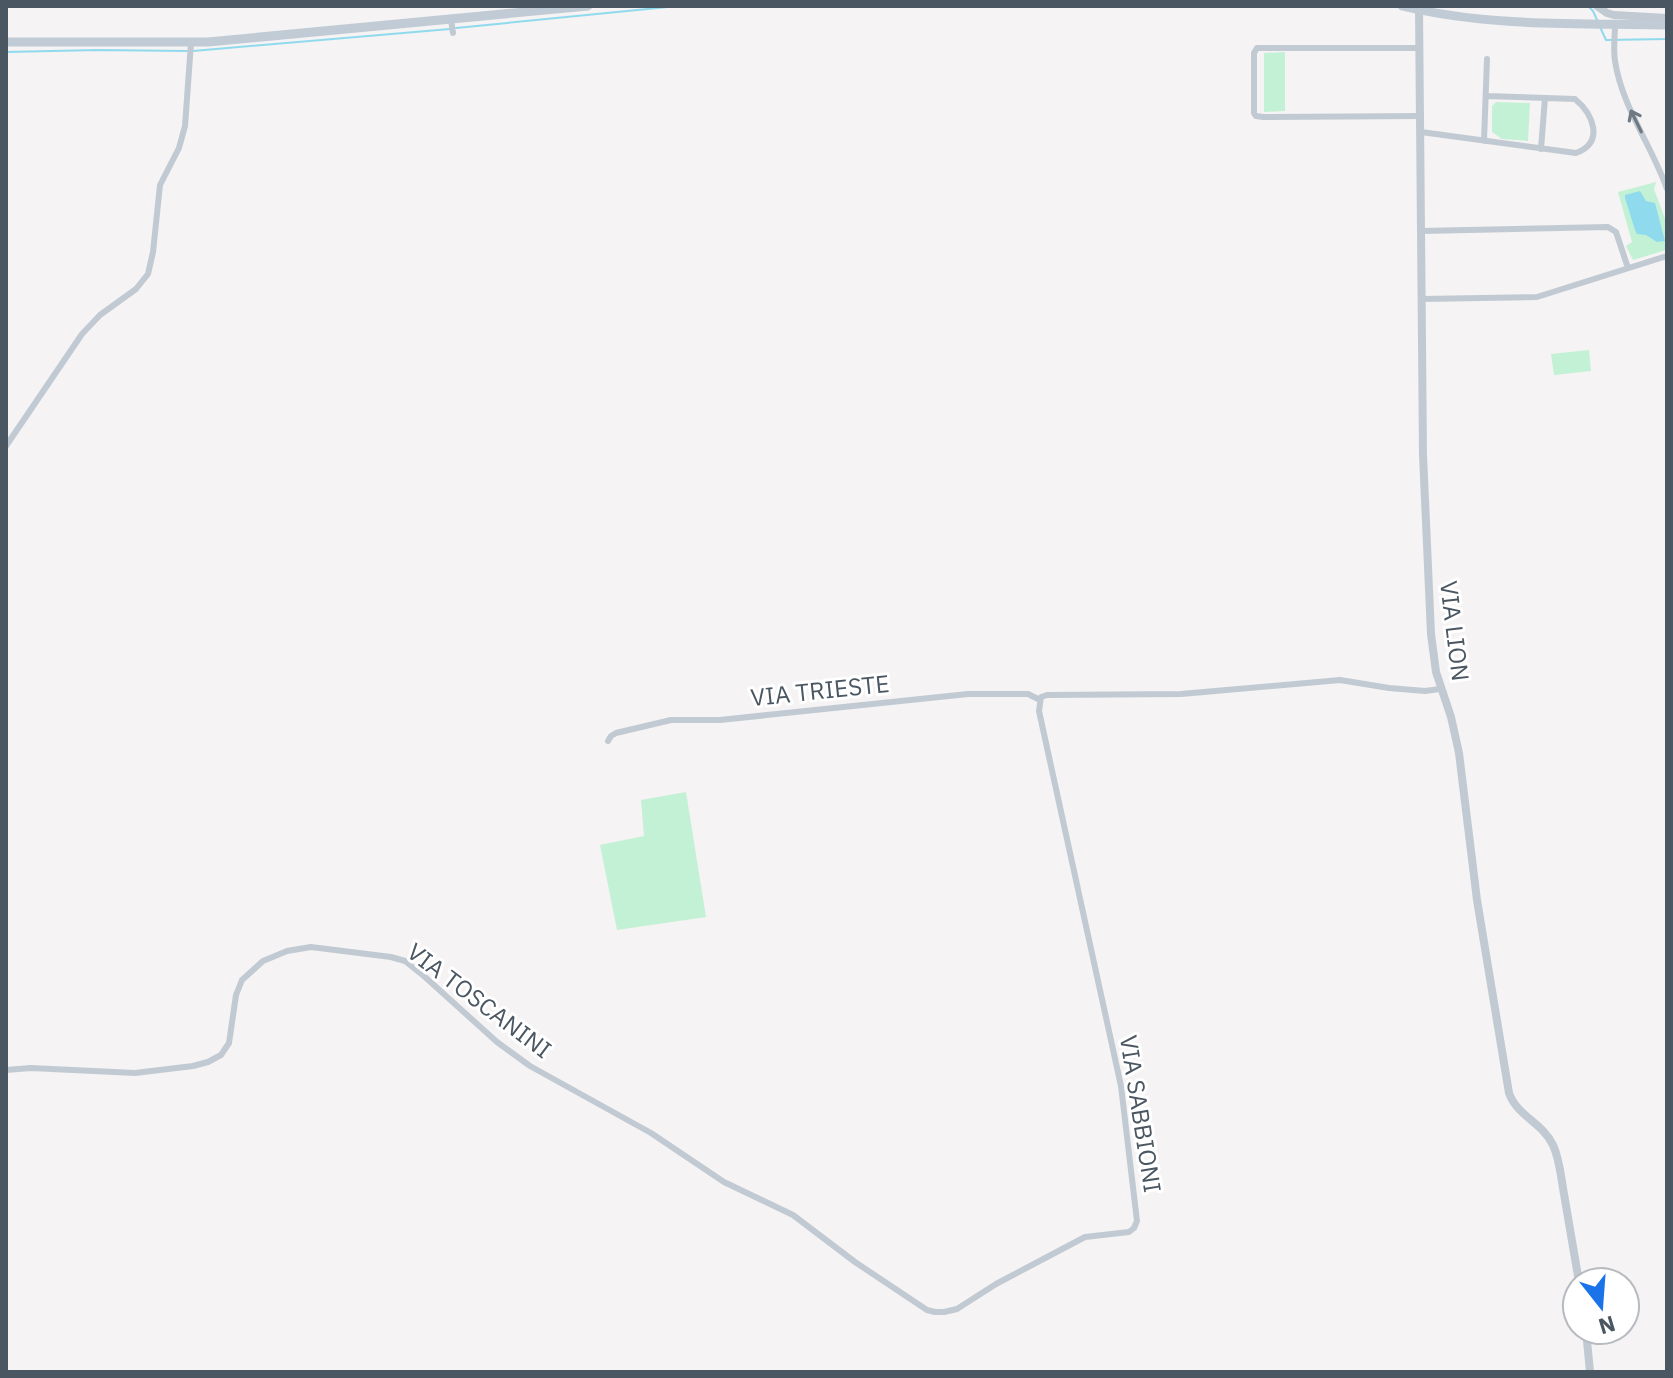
<svg xmlns="http://www.w3.org/2000/svg" width="1673" height="1378" font-family="'IBM Plex Sans',sans-serif">
	<style>
		.green { fill: #c3f1d5 }
		.water { fill: #90daee }
		.lines { fill: none; stroke-linecap: round; stroke-linejoin: round }
		.stream { stroke: #90daee; stroke-width: 2 }
		.minor { stroke: #c1cad2; stroke-width: 6 }
		.tertiary { stroke: #c1cad2; stroke-width: 8 }
		.secondary { stroke: #c1cbd6; stroke-width: 9 }
		.oneway { stroke: #6e7983 }
		.labels { text-anchor: middle; stroke-width: 6; stroke-linejoin: round; paint-order: stroke }
		.street-label { font-size: 24px; fill: #4a5661; stroke: #fff }
	</style>
	<rect width="100%" height="100%" fill="#f5f3f3"/>
	<path class="green" d="M1285,52V111L1264,112V53Z
		M1496,102L1530,103L1528,141L1502,139L1492,132V106Z
		M1656,182L1654,189L1667,224V248L1666,250L1633,260L1626,246L1632,242L1618,192Z
		M1589,350L1591,371L1554,375L1551,354Z
		M686,792L706,917L617,930L600,845L644,836L641,800Z"/>
	<path class="water" d="M1640,191L1646,201L1655,203L1665,241L1657,242L1646,235L1637,234L1635,230L1625,198V195Z"/>
	<g class="lines">
		<path class="stream" d="M1588,6L1593,11L1598,22
			M1600,27L1606,40L1667,39
			M456,28L678,6
			M193,51L450,29
			M6,52L98,50L187,51"/>
		<path class="minor" d="M451,20L453,33
			M1615,24C1615,37 1613,49 1615,61C1622,107 1652,146 1667,189
			M1420,48H1257L1254,53V113L1256,116L1263,117L1421,116
			M1421,132L1576,153C1605,142 1593,114 1575,99L1486,96
			M1484,141L1487,59
			M1541,149L1545,98
			M1421,231L1608,227L1616,232L1628,268
			M1422,299L1537,297L1667,256
			M6,446L82,334L100,315L136,289L148,274L153,252L160,185L179,148L185,126L191,43
			M608,741L611,736L616,733L671,720H720L968,694H1028L1040,700
			M6,1070L31,1068L135,1073L193,1066L208,1062L221,1055L229,1043L236,995L242,980L263,961L287,951L311,947L391,957L405,961L425,977L497,1042L530,1066L651,1133L724,1182L793,1215L855,1262L927,1310L935,1312H944L957,1309L996,1284L1085,1237L1129,1232L1134,1228L1137,1221L1121,1086L1039,711L1041,697L1047,695L1181,694L1340,680L1389,688L1425,691L1440,689"/>
		<path class="tertiary" d="M1597,6L1607,13L1614,15L1667,18
			M1419,7L1423,455L1431,634L1436,672L1451,717L1459,753L1477,900L1509,1093C1517,1116 1543,1123 1553,1145C1560,1160 1561,1178 1564,1194C1569,1224 1574,1253 1579,1282
			M1586,1330L1590,1372"/>
		<path class="secondary" d="M1402,6C1489,27 1578,23 1667,25
			M6,42H208L588,6"/>
	</g>
	<defs><path id="oneway-shaft" d="M-6 0H5M1.5-3L5.5 0L1.5 3" fill="none" stroke-width="1.6" stroke-linecap="round" stroke-linejoin="round" transform="scale(2)"/></defs>
	<use class="oneway" href="#oneway-shaft" transform="translate(1636 121) rotate(-116)"/>
	<g class="labels">
		<g class="street-label">
			<text transform="translate(1454 631) rotate(83)" y="8">VIA LION</text>
			<text transform="translate(820 691) rotate(-6)" y="8">VIA TRIESTE</text>
			<text transform="translate(479 1001) rotate(37)" y="8">VIA TOSCANINI</text>
			<text transform="translate(1140 1114) rotate(81)" y="8">VIA SABBIONI</text>
		</g>
	</g>
	<rect width="1673" height="1378" fill="none" stroke="#4a5661" stroke-width="16"/>
	<g transform="translate(1601 1306) rotate(163)"><circle r="38" fill="#ffffff" stroke="#b7bbc0" stroke-width="2"/>
	<path d="M0-6L14 30L0 20L-14 30Z" fill="#1a73e8"/>
	<text y="-12" font-size="22" font-weight="bold" text-anchor="middle" fill="#4a5661">N</text>
	</g>
</svg>
